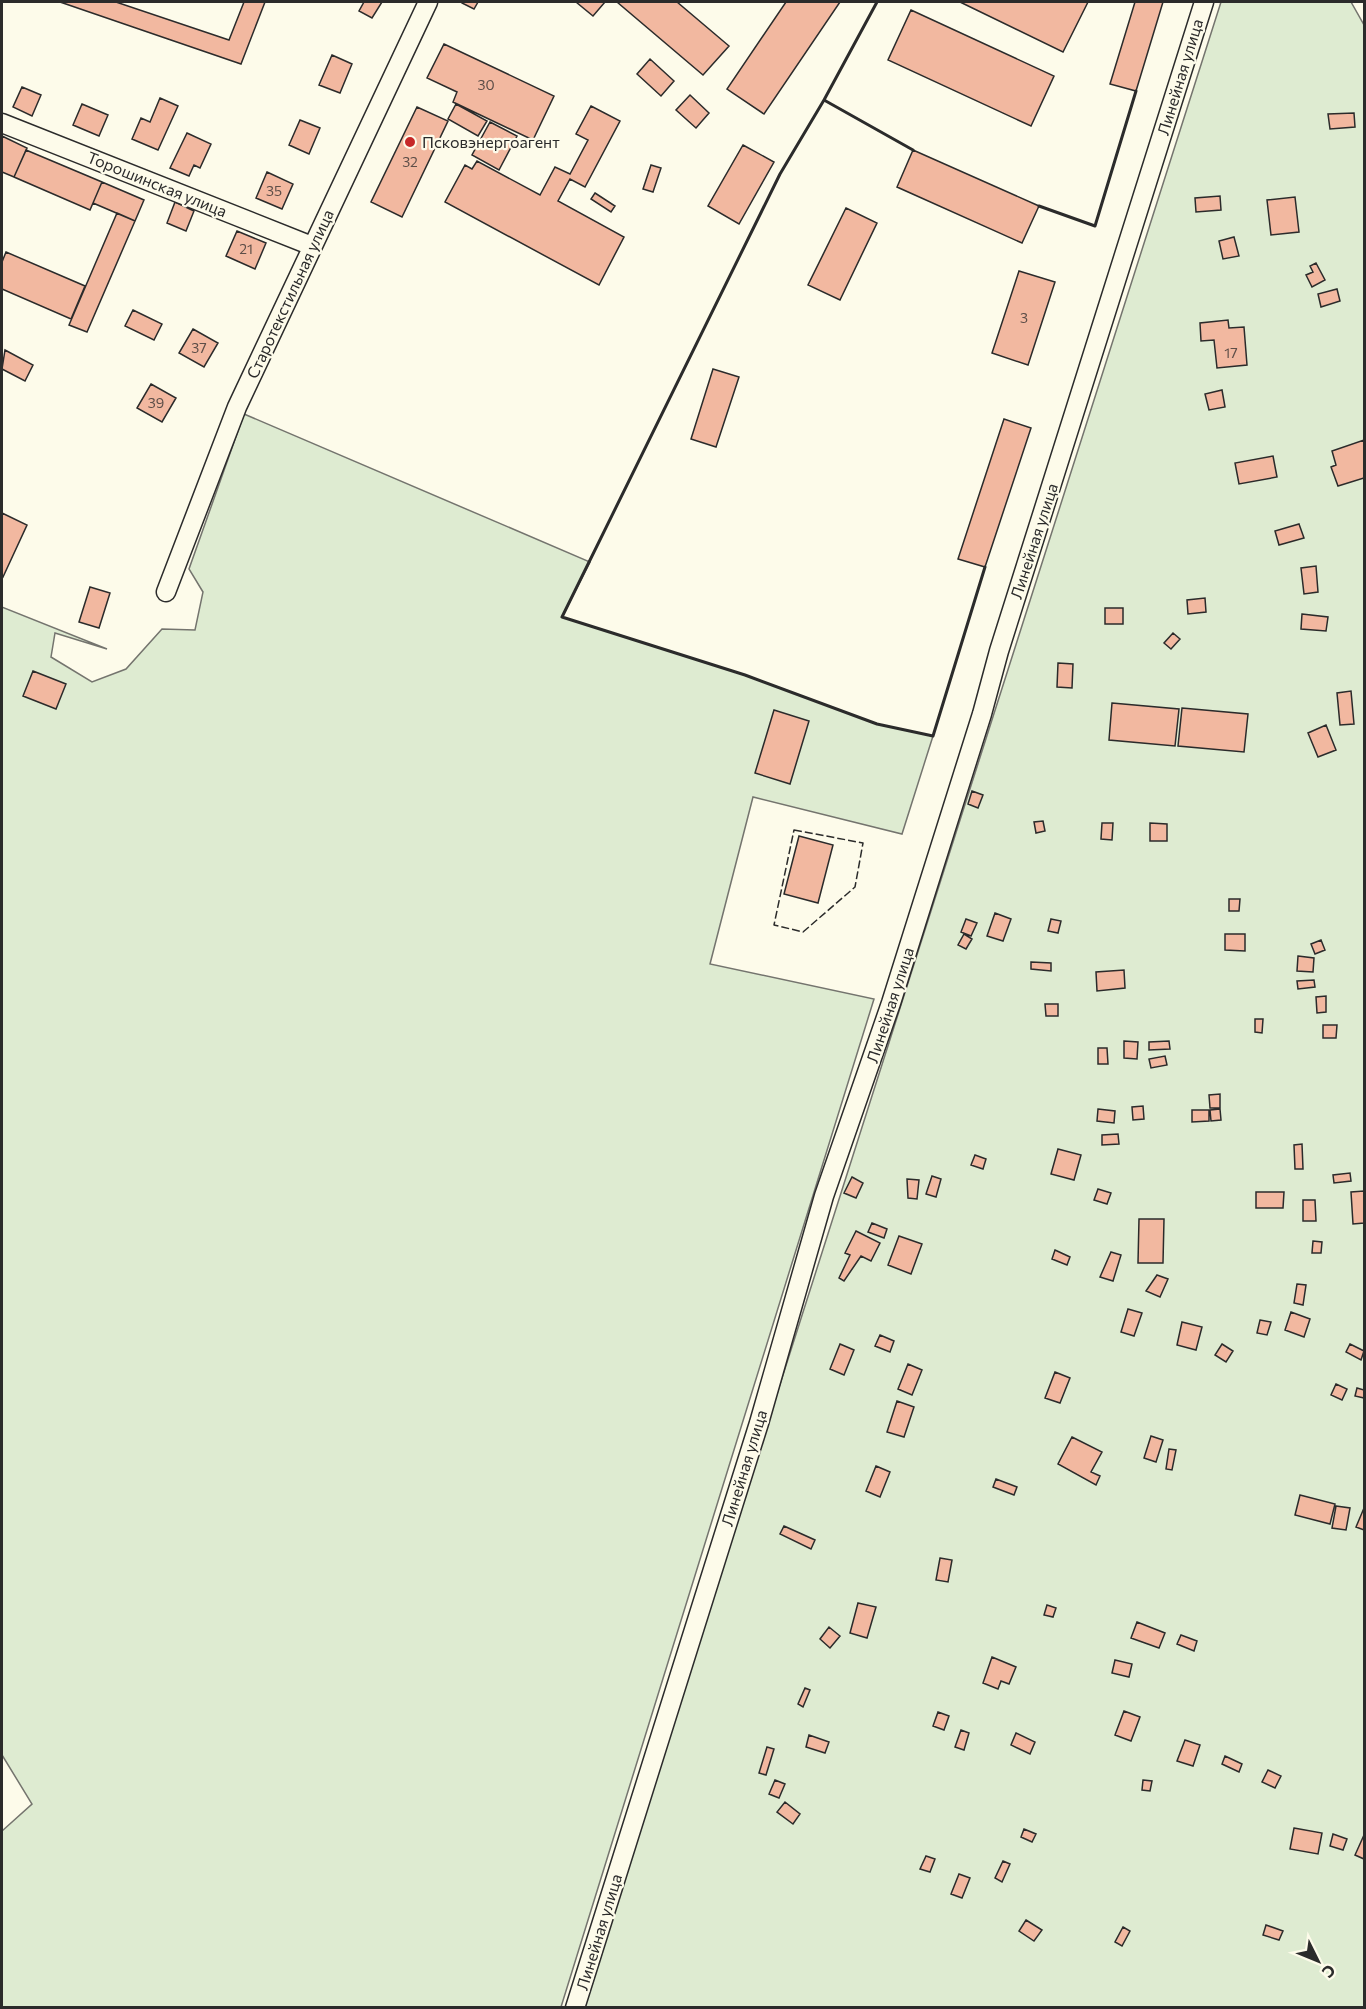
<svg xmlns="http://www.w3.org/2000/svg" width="1366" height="2009" font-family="Commissioner,sans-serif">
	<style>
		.green { fill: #deebd1; stroke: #74746e; stroke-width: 1.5 }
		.building { fill: #f2b8a0; stroke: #2b2b2b; stroke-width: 1.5 }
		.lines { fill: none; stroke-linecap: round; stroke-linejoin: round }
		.street-casing { stroke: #2b2b2b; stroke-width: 21 }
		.street { stroke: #fdfbea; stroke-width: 18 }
		.fence { stroke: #2b2b2b; stroke-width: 1.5; stroke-dasharray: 8 3; stroke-linecap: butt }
		.wall { stroke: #2b2b2b; stroke-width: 3 }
		.poi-dot { fill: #c62828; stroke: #fdfbea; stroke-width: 2 }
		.labels { text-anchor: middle; stroke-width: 4.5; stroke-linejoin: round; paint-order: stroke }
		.number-label { font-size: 14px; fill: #5d4e48 }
		.street-label { font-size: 16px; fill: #2b2b2b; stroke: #fdfbea }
		.poi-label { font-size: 16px; fill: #2b2b2b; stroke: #fdfbea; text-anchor: start }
	</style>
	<rect width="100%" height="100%" fill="#fdfbea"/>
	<path class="green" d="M1221,2H1351L1364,25V2007L581,2008Z
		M244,414L590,562L562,617L745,675L877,724L933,736L902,834L753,797L710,964L874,999L561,2007H2V1831L32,1804L2,1755V607L107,649L55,633L51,657L92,682L126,669L162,629L195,630L203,592L189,569Z"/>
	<path class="building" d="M60,2H116L229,40L244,2H265L241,64Z
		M364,2H382L372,18L359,11Z
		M576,2H605L593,16Z
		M617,2H677L729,46L703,75Z
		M786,2H840L764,114L727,89Z
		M960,2H1088L1063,52Z
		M1135,2H1163L1136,91L1110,84Z
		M462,3V2H478L474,9Z
		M911,10L1054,76L1031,126L888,60Z
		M444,44L554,96L533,140L453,102L457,92L427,78Z
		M332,55L352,64L340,93L319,85Z
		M650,59L674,81L661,96L637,74Z
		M22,87L41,95L32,116L13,107Z
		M690,95L709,113L696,128L676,110Z
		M160,98L178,106L158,150L132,139L141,118L150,122Z
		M82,104L108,115L99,136L73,125Z
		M456,104L487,121L478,136L448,119Z
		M591,106L620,121L585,187L570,179L558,201L624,237L599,285L445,202L465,165L472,169L477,161L540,195L555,167L570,174L588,140L576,134Z
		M417,107L448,121L402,217L371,202Z
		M1354,113L1355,127L1330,129L1328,114Z
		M300,120L320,128L309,154L289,145Z
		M490,122L517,136L499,170L472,155Z
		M187,133L211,144L200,168L194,165L189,176L170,168Z
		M2,136L27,148L14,177L2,172Z
		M743,145L774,162L739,224L708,206Z
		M26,150L102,182L90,210L14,177Z
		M913,150L1039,206L1022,243L897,187Z
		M651,165L661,168L653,192L643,189Z
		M267,172L293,184L282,209L256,198Z
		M102,182L144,200L135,221L93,203Z
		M595,193L615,206L611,212L591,199Z
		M1220,196L1221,210L1196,212L1195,198Z
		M1295,197L1299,232L1271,235L1267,200Z
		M175,202L194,211L186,231L167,223Z
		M846,208L877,223L840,300L808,285Z
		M117,213L135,221L87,332L69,325Z
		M237,231L266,243L255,269L226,256Z
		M1234,237L1239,256L1223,259L1219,241Z
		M6,252L85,286L71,319L2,289V262Z
		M1316,263L1325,280L1312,287L1306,275L1313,272L1310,266Z
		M1019,271L1055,282L1028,365L992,353Z
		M1337,289L1340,301L1321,307L1318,294Z
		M133,310L162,324L154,340L125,326Z
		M1228,320L1229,328L1244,327L1247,365L1217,368L1214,340L1201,341L1200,323Z
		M193,329L218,343L204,367L179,353Z
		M5,350L33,365L25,381L2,369Z
		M713,369L739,377L716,447L691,439Z
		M151,384L176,398L162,422L137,408Z
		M1222,390L1225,407L1209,410L1205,394Z
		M1004,419L1031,428L985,567L958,559Z
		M1364,440V478L1338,486L1331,467L1336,465L1332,451Z
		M1273,456L1277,477L1239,484L1235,463Z
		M2,513L27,525L3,577L2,576Z
		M1299,524L1304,538L1279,545L1275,531Z
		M1316,566L1318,592L1304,594L1301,568Z
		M90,587L110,593L99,628L79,622Z
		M1205,598L1206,612L1188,614L1187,600Z
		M1105,608H1123V624H1105Z
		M1302,614L1328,617L1326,631L1301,629Z
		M1173,633L1180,639L1171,649L1164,643Z
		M1058,663L1073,664L1072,688L1057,687Z
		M33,671L66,684L56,709L23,696Z
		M1351,691L1354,724L1340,725L1337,693Z
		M1112,703L1179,709L1175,746L1109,740Z
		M1182,708L1248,714L1244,752L1178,746Z
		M774,710L809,721L790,784L755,773Z
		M1326,725L1336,750L1318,757L1308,733Z
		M972,791L983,795L978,808L968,804Z
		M1043,821L1045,831L1036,833L1034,822Z
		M1102,823H1113L1112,840L1101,839Z
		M1150,823L1167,824V841H1150Z
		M799,836L833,845L818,903L784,894Z
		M1229,899H1240L1239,911H1229Z
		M995,913L1011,919L1003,941L987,936Z
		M966,919L977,923L971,936L961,932Z
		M1051,919L1061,921L1058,933L1048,931Z
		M964,934L972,939L966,949L958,945Z
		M1225,934H1245V951L1225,950Z
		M1321,940L1325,950L1315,954L1311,944Z
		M1298,956L1314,958L1313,972L1297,971Z
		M1031,962L1051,963V971L1031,969Z
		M1124,970L1125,988L1097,991L1096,972Z
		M1314,980L1315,987L1298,989L1297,981Z
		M1326,996V1012L1317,1013L1316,997Z
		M1045,1004H1058V1016H1046Z
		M1255,1019H1263L1262,1033L1255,1032Z
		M1323,1025H1337L1336,1038H1323Z
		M1124,1041L1138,1042L1137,1059L1124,1058Z
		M1169,1041L1170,1049L1149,1050V1042Z
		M1098,1048H1107L1108,1064H1098Z
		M1165,1056L1167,1065L1151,1068L1149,1059Z
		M1220,1094V1108H1210L1209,1095Z
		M1143,1106L1144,1119L1133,1120L1132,1107Z
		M1098,1109L1115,1111L1114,1123L1097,1121Z
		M1220,1109L1221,1120L1211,1121L1210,1110Z
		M1192,1110H1209V1121L1192,1122Z
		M1118,1134L1119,1144L1102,1145V1135Z
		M1302,1144L1303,1169H1295L1294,1145Z
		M1058,1149L1081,1155L1074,1180L1051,1174Z
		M975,1155L986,1159L983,1169L971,1165Z
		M1350,1173L1351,1181L1334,1183L1333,1175Z
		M932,1176L941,1179L936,1197L926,1194Z
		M852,1177L863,1183L856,1198L844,1193Z
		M907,1179L919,1180L917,1199L908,1198Z
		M1098,1189L1111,1193L1107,1204L1094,1200Z
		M1364,1191V1223L1353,1224L1351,1192Z
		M1256,1192H1284L1283,1208H1256Z
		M1303,1200H1315L1316,1221H1303Z
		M1139,1219H1164L1163,1263H1138Z
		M872,1223L887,1229L884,1238L868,1232Z
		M856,1231L880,1243L871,1261L861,1256L844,1281L839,1278L850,1255L845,1253Z
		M899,1236L922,1244L911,1274L888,1265Z
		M1313,1241L1322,1242L1321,1253H1312Z
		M1055,1250L1070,1257L1067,1265L1052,1259Z
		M1111,1252L1121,1255L1113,1281L1100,1277Z
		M1157,1275L1168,1279L1160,1297L1146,1291Z
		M1297,1284L1306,1285L1303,1305L1294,1303Z
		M1128,1309L1142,1313L1134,1336L1121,1332Z
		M1291,1312L1310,1319L1304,1337L1285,1330Z
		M1260,1320L1271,1322L1267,1335L1257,1333Z
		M1182,1322L1202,1327L1196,1350L1177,1345Z
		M880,1335L894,1341L890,1352L875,1346Z
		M840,1344L854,1350L844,1375L830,1369Z
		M1222,1344L1233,1351L1226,1362L1215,1355Z
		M1350,1344L1364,1351L1361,1360L1346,1352Z
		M908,1364L922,1370L912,1395L898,1389Z
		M1055,1372L1070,1378L1060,1403L1045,1398Z
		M1336,1384L1347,1389L1342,1400L1331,1395Z
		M1357,1388L1364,1390V1398L1355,1396Z
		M897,1401L914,1407L904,1437L887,1432Z
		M1151,1436L1163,1440L1156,1462L1144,1458Z
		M1072,1437L1102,1452L1091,1472L1100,1476L1096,1485L1058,1464Z
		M1169,1449L1176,1450L1172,1470L1166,1469Z
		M876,1466L890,1472L880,1497L866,1491Z
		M996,1479L1017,1487L1014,1495L993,1487Z
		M1300,1495L1335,1504L1330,1524L1295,1515Z
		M1336,1506L1350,1508L1346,1530L1332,1528Z
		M1364,1508V1530L1356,1527Z
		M784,1526L815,1540L811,1549L780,1534Z
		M940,1558L952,1560L948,1582L936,1580Z
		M858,1603L876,1607L867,1638L850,1633Z
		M1047,1605L1056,1608L1053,1617L1044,1615Z
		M1137,1622L1165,1633L1159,1648L1131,1638Z
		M829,1627L840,1636L830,1648L820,1639Z
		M1181,1635L1197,1641L1194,1651L1177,1644Z
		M992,1657L1016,1667L1009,1684L1001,1681L998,1689L983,1683Z
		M1115,1660L1132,1664L1129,1677L1112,1673Z
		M805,1688L810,1690L803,1707L798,1704Z
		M1124,1711L1140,1717L1131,1741L1115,1735Z
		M938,1712L949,1716L944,1730L933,1726Z
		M961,1730L969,1733L964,1750L955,1747Z
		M1016,1733L1035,1742L1030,1754L1011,1745Z
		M809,1735L829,1742L825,1753L806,1747Z
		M1185,1740L1200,1745L1193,1766L1177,1761Z
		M767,1747L774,1749L766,1775L759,1773Z
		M1225,1756L1242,1764L1239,1772L1222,1764Z
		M1268,1770L1281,1776L1275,1788L1262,1782Z
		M775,1780L785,1784L779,1798L769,1794Z
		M1143,1780L1152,1781L1150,1791L1142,1790Z
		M785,1802L800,1814L793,1824L777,1812Z
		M1294,1828L1322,1833L1318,1854L1290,1849Z
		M1024,1829L1036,1834L1032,1842L1021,1837Z
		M1333,1834L1347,1839L1343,1850L1330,1846Z
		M1364,1835V1859L1355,1855Z
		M926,1856L935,1859L930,1872L920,1869Z
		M1003,1861L1010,1864L1002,1882L995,1878Z
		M959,1874L970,1878L962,1898L951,1894Z
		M1026,1920L1042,1930L1034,1941L1019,1931Z
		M1266,1925L1283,1931L1279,1940L1263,1935Z
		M1123,1927L1130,1931L1122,1946L1115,1942Z"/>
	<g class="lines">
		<defs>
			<path id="street" d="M2,123L312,246
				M166,592L237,407L428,2
				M575,2008L759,1423L824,1196L891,1003L982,714L999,651L1204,2"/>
		</defs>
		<use href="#street" class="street-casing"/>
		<use href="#street" class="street"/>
		<path class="fence" d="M794,830L863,843L855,887L803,932L774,925Z"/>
		<path class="wall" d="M877,2L824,100L913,150
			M824,100L780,174L562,617L745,675L877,724L933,736L985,567
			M1039,206L1095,226L1136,91"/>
	</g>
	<circle class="poi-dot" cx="410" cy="142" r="6"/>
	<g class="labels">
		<g class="number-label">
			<text x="486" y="90">30</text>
			<text x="410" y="167">32</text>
			<text x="274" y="196">35</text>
			<text x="246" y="254">21</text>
			<text x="1024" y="323">3</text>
			<text x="199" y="353">37</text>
			<text x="1231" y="358">17</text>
			<text x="156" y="408">39</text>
		</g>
		<g class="street-label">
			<text transform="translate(1180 77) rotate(-73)" y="6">Линейная улица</text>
			<text transform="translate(157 184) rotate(22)" y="6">Торошинская улица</text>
			<text transform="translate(290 294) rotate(-65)" y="6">Старотекстильная улица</text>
			<text transform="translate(1034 541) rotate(-72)" y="6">Линейная улица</text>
			<text transform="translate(890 1005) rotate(-72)" y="6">Линейная улица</text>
			<text transform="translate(744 1468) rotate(-73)" y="6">Линейная улица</text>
			<text transform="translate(599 1932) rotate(-73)" y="6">Линейная улица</text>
		</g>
		<g class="poi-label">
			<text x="422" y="148">Псковэнергоагент</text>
		</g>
	</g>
	<rect width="1366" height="2009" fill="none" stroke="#2b2b2b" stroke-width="6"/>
	<g transform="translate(1318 1961) rotate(133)" stroke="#fdfbea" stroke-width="4.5" paint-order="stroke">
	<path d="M0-4.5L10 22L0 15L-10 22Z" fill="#2b2b2b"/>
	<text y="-9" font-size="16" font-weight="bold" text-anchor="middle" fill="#2b2b2b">С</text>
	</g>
</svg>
